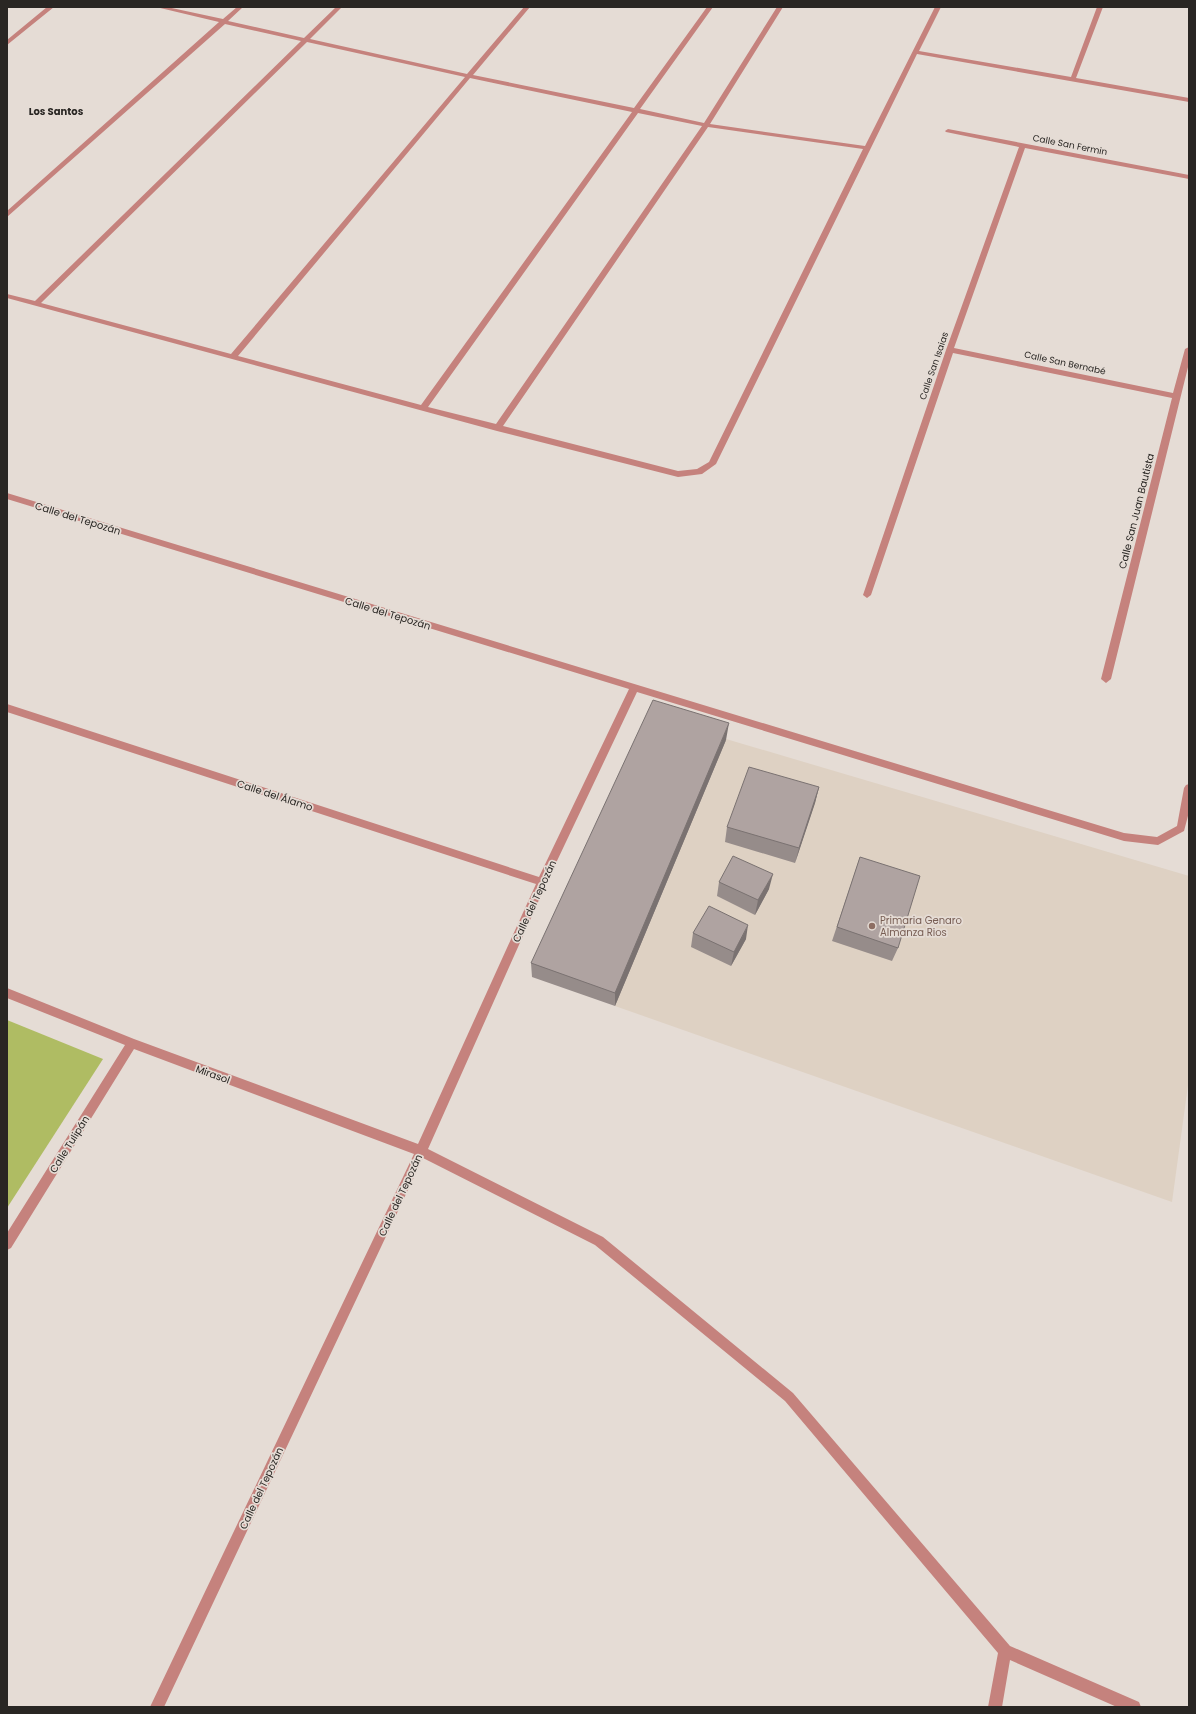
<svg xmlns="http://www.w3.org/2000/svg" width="1196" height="1714" font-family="Poppins,sans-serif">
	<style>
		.built { fill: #ded1c3 }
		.green { fill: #afbc63 }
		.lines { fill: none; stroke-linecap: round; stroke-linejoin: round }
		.minor { fill: #c5827d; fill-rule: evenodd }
		.wall { fill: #968c8a }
		.shaded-wall { fill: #7a7271 }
		.building { fill: #afa3a1; stroke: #7a7271 }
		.education-dot { fill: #8d6e63; stroke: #e5dcd5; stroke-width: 1.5 }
		.labels { text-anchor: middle; stroke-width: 3.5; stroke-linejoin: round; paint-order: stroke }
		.far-street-label { font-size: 9px; fill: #292623; stroke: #e5dcd5 }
		.far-quarter-label { font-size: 10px; font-weight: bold; fill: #292623; stroke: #e5dcd5 }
		.street-label { font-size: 10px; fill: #292623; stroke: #e5dcd5 }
		.education-label { font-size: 10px; fill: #785e54; stroke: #e5dcd5; text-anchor: start }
	</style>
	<rect width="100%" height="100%" fill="#e5dcd5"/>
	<path class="built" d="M652,717L1189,876V1078L1172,1202L615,1006Z"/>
	<path class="green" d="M7,1020L103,1059L7,1208Z"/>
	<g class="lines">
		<path class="minor" d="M47,7H54L7,45V40Z
			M156,7H167L223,19L237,7H243L228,21L304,38L336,7H342L310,39L467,74L524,7H530L473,75L634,108L707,7H713L640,109L704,123L777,7H783L710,124L865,146L935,7H941L919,51L1071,77L1097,7H1103L1076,78L1189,98V102L917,54L716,464L702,474L678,477L497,431L7,298V294L35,301L301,41L225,24L7,217V211L219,22ZM307,42L465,77L231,354L41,303ZM470,78L632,112L421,405L238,356ZM638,113L702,126L496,424L428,407ZM708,127L863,149L709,462L697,469L678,471L503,426Z
			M948,129L1189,175V179L1025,148L954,348L1173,393L1185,349L1189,347V363L1111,679L1106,683L1101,679L1172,398L953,353L871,595L867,598L863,595L946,350L1019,147L946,132L945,131Z
			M7,493L1124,833L1157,837L1177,826L1184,788L1186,785L1189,784V812L1184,831L1158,845L1124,841L637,692L547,882L428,1149L603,1237L793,1393L1010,1646L1139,1702L1141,1707H1117L1010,1660L1002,1707H988L998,1653L785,1401L595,1245L423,1158L164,1707H150L414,1154L134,1049L11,1248L7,1250V1233L125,1045L7,998V988L134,1039L418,1144L536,884L7,712V704L539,877L629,689L7,499Z"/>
	</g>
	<path class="wall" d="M726,740L615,1006L532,977L531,963Z
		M819,787L815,803L795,863L725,842L727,827Z
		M860,857L898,948L892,961L832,941Z
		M719,882L769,889L755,915L717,896Z
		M693,933L746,939L731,966L691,947Z"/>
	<path class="shaded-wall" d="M729,723L726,740L615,1006V993Z
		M819,787L815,803L795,863L799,848Z
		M773,874L769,889L755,915L758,900Z
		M748,925L746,939L731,966L734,952Z"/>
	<path class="building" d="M653,700L729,723L615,993L531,963Z
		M749,767L819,787L799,848L727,827Z
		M733,856L773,874L758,900L719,882Z
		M860,857L920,876L898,948L837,927Z
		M709,906L748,925L734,952L693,933Z"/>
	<circle class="education-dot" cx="872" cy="926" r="4"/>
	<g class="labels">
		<g class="far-street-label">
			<text transform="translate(1070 145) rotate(11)" y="3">Calle San Fermin</text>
			<text transform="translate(1065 363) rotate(12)" y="3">Calle San Bernabé</text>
			<text transform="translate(934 366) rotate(-71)" y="3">Calle San Isaias</text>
		</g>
		<g class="far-quarter-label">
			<text x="56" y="115">Los Santos</text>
		</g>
		<g class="street-label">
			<text transform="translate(1136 511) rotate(-76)" y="4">Calle San Juan Bautista</text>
			<text transform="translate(78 518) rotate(17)" y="4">Calle del Tepozán</text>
			<text transform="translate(388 613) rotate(17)" y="4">Calle del Tepozán</text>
			<text transform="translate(275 795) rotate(18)" y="4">Calle del Álamo</text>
			<text transform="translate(534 901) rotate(-65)" y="4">Calle del Tepozán</text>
			<text transform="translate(213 1074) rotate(20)" y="4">Mirasol</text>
			<text transform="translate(69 1144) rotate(-58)" y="4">Calle Tulipán</text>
			<text transform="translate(400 1195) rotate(-65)" y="4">Calle del Tepozán</text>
			<text transform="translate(261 1488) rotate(-65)" y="4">Calle del Tepozán</text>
		</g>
		<g class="education-label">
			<text x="880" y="924">Primaria Genaro<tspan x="880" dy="12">Almanza Rios</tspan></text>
		</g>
	</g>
	<rect width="1196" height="1714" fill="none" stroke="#292623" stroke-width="16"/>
</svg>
